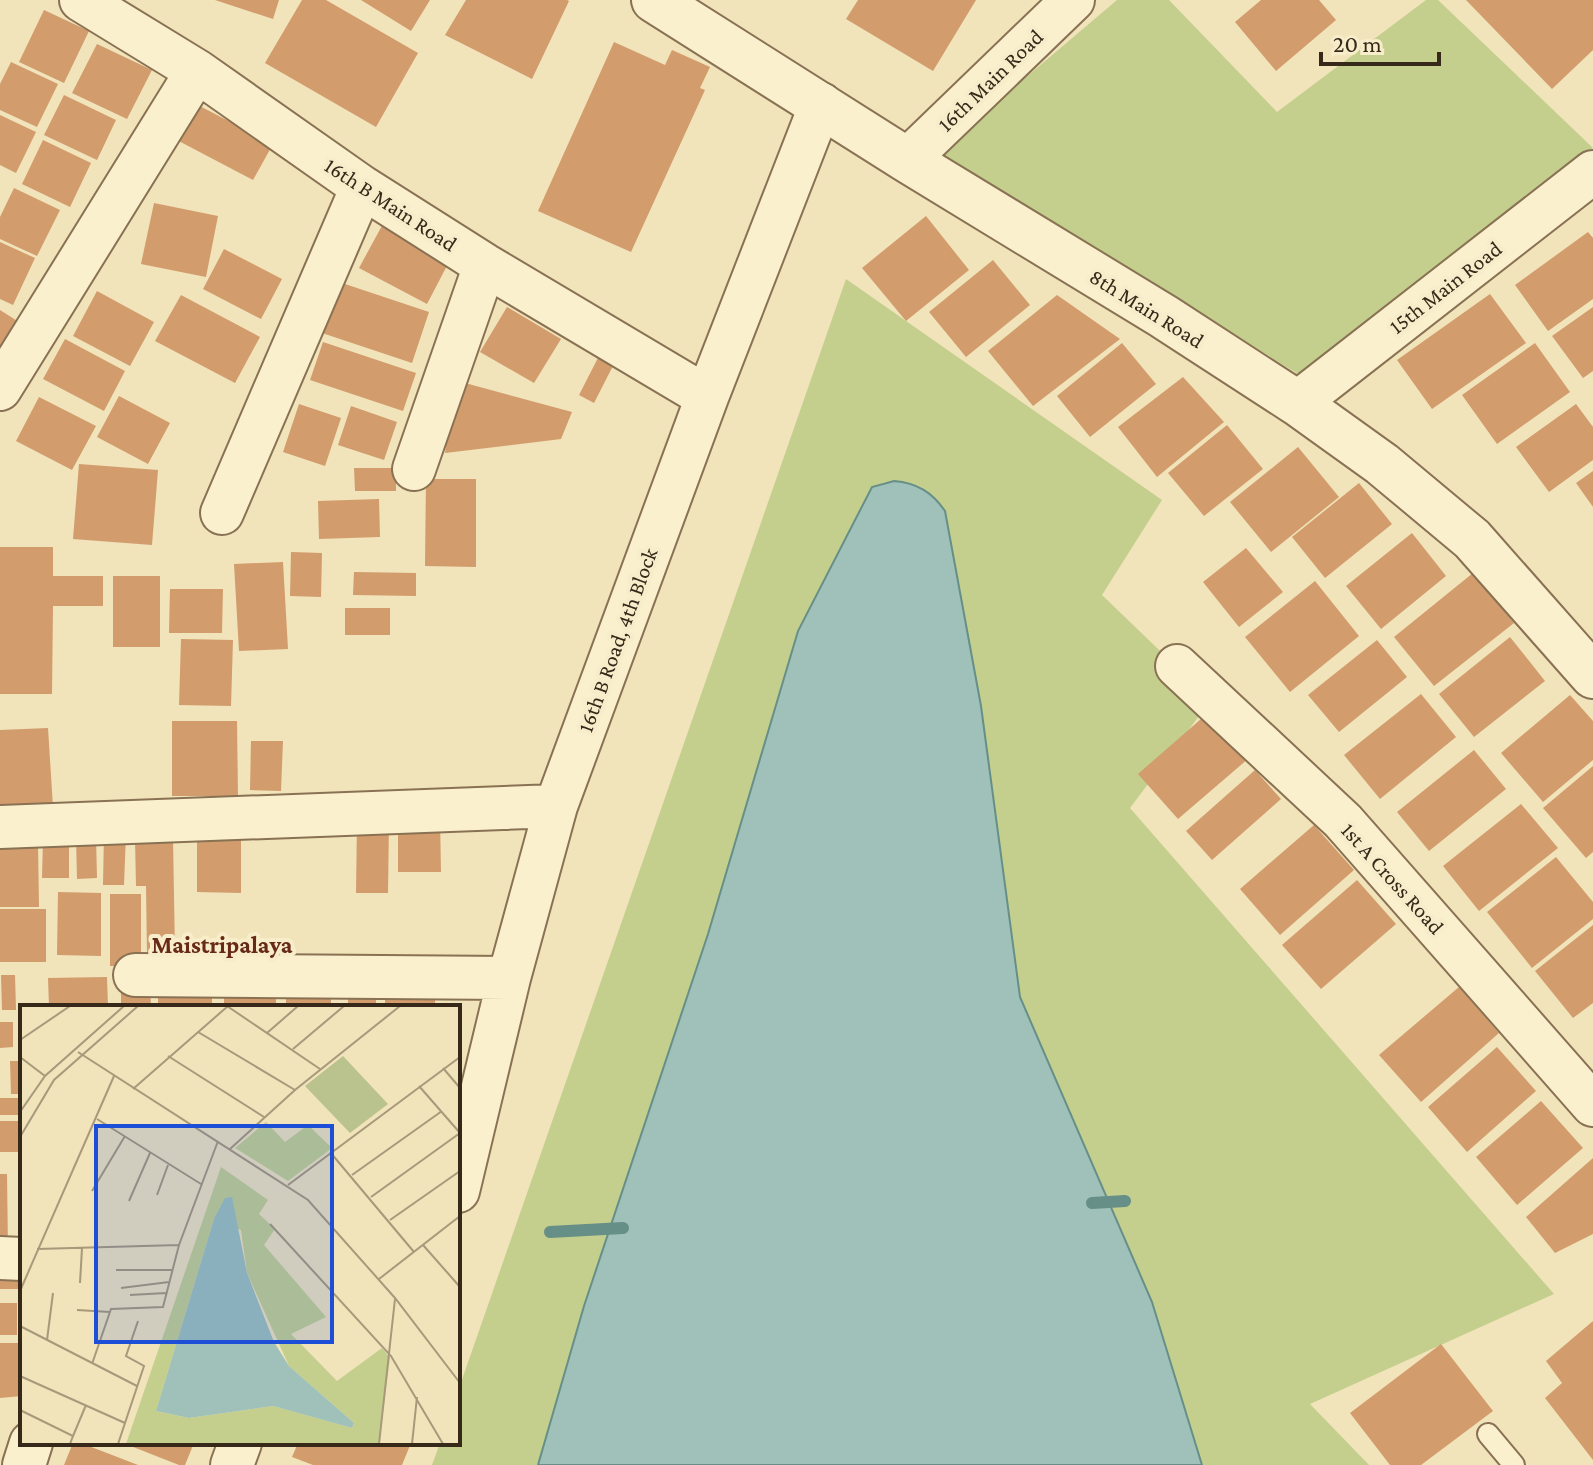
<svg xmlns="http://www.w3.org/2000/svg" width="1593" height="1465" font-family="'Crimson Pro',serif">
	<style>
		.green { fill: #c4cf8e }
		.water { fill: #9fc1b9; stroke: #668f87; stroke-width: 2 }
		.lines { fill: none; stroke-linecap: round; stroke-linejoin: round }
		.stream { stroke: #668f87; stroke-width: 12 }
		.building { fill: #d29c6d }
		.service-casing { stroke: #897253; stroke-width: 24 }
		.minor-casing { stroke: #897253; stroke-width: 46 }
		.tertiary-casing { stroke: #897253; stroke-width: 48 }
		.service { stroke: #fbf0ce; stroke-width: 20 }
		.minor { stroke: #fbf0ce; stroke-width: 42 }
		.tertiary { stroke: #fbf0ce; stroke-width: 44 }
		.labels { text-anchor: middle; stroke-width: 8; stroke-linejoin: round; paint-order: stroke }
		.street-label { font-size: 22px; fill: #37291a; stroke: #f8edca }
		.neighbourhood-label { font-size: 24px; font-weight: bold; fill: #662a16; stroke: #f8edca }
		.inset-road { fill: none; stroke: #a7997a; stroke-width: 2 }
		.view { fill: #1d4ed8; fill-opacity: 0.15; stroke: #1d4ed8; stroke-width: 4 }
		.inset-edge { fill: none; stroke: #37291a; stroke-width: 4 }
	</style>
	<rect width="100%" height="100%" fill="#f1e3ba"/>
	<path class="green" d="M1117,0H1169L1277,112L1426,0H1438L1593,148L1298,374L938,152Z
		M846,279L1162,500L1102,595L1211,700L1130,808L1554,1294L1310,1404L1369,1465H1202L1152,1302L1020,997L981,706L945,511C930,488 910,479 882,483L708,934L584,1306L538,1465H432L440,1443H458V1391Z"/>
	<path class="water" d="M894,481C917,483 932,492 945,511L981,706L1020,997L1152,1302L1202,1465H538L584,1306L708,934L798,631L872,487Z"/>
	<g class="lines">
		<path class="stream" d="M1092,1203L1125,1201
			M550,1232L623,1228"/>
	</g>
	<path class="building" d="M215,0H279L273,19Z
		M302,0H326L418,53L376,127L265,63Z
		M361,0H430L411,31Z
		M466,0H567L569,1L532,79L445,35Z
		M858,0H976L933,71L846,19Z
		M1261,0H1319L1336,20L1276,71L1235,22Z
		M1466,0H1593V50L1552,89Z
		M44,10L89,31L64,83L19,62Z
		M614,42L665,65L672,50L710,67L700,88L705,90L631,252L538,211Z
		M97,44L152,70L127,119L72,93Z
		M11,62L58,84L37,127L0,110V84Z
		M64,95L116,120L97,160L44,135Z
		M192,102L273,144L253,180L173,138Z
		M0,115L36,132L16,173L0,165Z
		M43,140L91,163L70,207L22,184Z
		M14,188L60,210L37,256L0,239V217Z
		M154,203L218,216L206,277L141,264Z
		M926,216L969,270L906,321L862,268Z
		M384,222L451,258L427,304L359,268Z
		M1588,232L1593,238V299L1548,331L1515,285Z
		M0,242L35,258L13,305L0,299Z
		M224,249L282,279L261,319L203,289Z
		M993,260L1030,305L966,357L929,312Z
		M339,282L429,312L412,363L322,333Z
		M97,291L154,322L130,366L73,336Z
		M1490,294L1526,343L1432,409L1397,360Z
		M181,295L260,337L235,383L155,341Z
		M1057,295L1120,339L1033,406L988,351Z
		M507,307L561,339L534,383L480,352Z
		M1593,307V371L1583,378L1552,336Z
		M0,310L19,322L0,354Z
		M65,339L125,371L104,411L43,379Z
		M323,342L416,373L403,411L310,380Z
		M1122,343L1156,384L1090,437L1057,396Z
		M1535,343L1570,392L1497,444L1462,395Z
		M601,352L616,360L594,403L579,395Z
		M1183,377L1224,422L1157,477L1118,427Z
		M454,380L572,412L561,439L445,453Z
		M119,396L170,423L148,464L97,437Z
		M39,397L96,426L72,470L16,441Z
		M299,404L341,418L325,466L283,452Z
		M1576,404L1593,427V460L1549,492L1516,447Z
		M351,406L397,422L384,460L338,445Z
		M1227,425L1263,469L1204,516L1168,473Z
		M1298,447L1339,497L1271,552L1230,502Z
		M79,464L158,470L152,545L73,539Z
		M354,468H396V491H355Z
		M1593,471V507L1576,483Z
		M426,479H476V567L425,566Z
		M1359,483L1392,524L1325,578L1292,537Z
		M379,499L380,537L319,539L318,501Z
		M1412,533L1446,576L1381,629L1346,586Z
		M0,547H53V576H103V606H53L52,694H0Z
		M1246,548L1283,592L1239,627L1203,582Z
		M291,552L322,553L321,597L290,596Z
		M283,562L288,649L239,651L234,564Z
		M354,572L416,573V596L353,595Z
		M1473,573L1514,623L1434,686L1394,637Z
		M113,576H160V647H113Z
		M1315,581L1359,636L1290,692L1245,637Z
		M170,589H223L222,633H169Z
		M345,608H390V635H345Z
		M1510,637L1545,681L1474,737L1439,694Z
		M181,639L233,640L231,706L179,705Z
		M1377,640L1407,677L1339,732L1308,695Z
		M1421,694L1456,737L1380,799L1344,755Z
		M1570,695L1593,721V760L1543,802L1501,753Z
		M1209,712L1249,758L1178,819L1138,774Z
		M172,721H237L238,796H172Z
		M48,728L53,807L0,810V730Z
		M251,741H283L281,791L250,790Z
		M1474,750L1506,789L1429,851L1397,812Z
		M1593,766V852L1586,858L1543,808Z
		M1255,770L1281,799L1212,860L1186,831Z
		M1521,804L1558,848L1479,911L1443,866Z
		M440,818L441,872H398V819Z
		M357,821L389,822L388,893H356Z
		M1314,825L1354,870L1280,935L1240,889Z
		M197,828L241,829V893L197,892Z
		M104,832L126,833L124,885H103Z
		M76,837H96L97,878L77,879Z
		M43,838H69V878H42Z
		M173,838L175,954L147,955L146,886H136L135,839Z
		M38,844L39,907H0V845Z
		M1556,857L1593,902V919L1532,968L1487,912Z
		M1357,880L1396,924L1321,989L1282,945Z
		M58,892L101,893V956L57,955Z
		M110,894H141V966H110Z
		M0,909H46V962H0Z
		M1593,925V1003L1573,1018L1535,971Z
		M1,975H15L16,1010H2Z
		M107,977L108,1007H49L48,978Z
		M121,982H150L151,1007H121Z
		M212,984V1007H158V985Z
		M276,984V1007H224V985Z
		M331,985V1007H286V986Z
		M435,985V1007H385V986Z
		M1459,987L1499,1033L1421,1102L1379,1055Z
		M376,990V1007H348V991Z
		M0,1022H13V1047L0,1048Z
		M1497,1047L1536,1091L1467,1152L1428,1107Z
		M10,1061H22V1094H11Z
		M0,1098H22V1115H0Z
		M1541,1101L1583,1148L1517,1205L1476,1157Z
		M0,1121H22V1152H0Z
		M1593,1158V1234L1555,1253L1526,1217Z
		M0,1174H7L8,1251H0Z
		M0,1265H22V1289H0Z
		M0,1303H17V1335H0Z
		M1593,1321V1460L1545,1398L1562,1383L1546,1361Z
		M0,1343H22V1396L0,1398Z
		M1441,1344L1493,1411L1421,1465H1390L1350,1413Z
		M73,1443H81L138,1465H64Z
		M123,1443H194L185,1465H179Z
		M298,1443H411L402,1465H313L292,1457Z"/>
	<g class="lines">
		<defs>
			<path id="service" d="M1488,1434L1514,1465"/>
			<path id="minor" d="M81,0L197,71L362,187L485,265L707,397
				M907,160L1073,0
				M0,389L197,71
				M1297,403L1593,172
				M414,469L485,265
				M222,513L362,187
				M1177,666L1343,821L1593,1105
				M0,827L556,806
				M135,975L509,978
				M458,1191L509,978L556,806L707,397L821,104
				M0,1258L22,1259
				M24,1465L31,1443
				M232,1465L240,1443"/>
			<path id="tertiary" d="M654,0L907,160L1163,316L1297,403L1382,464L1472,539L1593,676"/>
		</defs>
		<use href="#service" class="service-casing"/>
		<use href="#minor" class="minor-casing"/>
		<use href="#tertiary" class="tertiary-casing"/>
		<use href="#service" class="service"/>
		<use href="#minor" class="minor"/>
		<use href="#tertiary" class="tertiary"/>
	</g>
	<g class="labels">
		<g class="street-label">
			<text transform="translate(990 80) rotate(-44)" y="8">16th Main Road</text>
			<text transform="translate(391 204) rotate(33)" y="8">16th B Main Road</text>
			<text transform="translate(1445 287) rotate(-38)" y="8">15th Main Road</text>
			<text transform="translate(1147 308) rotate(32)" y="8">8th Main Road</text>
			<text transform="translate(617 640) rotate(-70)" y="8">16th B Road, 4th Block</text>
			<text transform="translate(1393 878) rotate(48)" y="8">1st A Cross Road</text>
		</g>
		<g class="neighbourhood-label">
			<text x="222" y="953">Maistripalaya</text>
		</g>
	</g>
	<g transform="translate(20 1005)">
		<rect width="440" height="440" fill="#f1e3ba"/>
		<path d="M246,117L265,137L288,120L312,143L268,176L215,143ZM201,162L248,195L239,209L255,224L244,240L306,312L271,329L317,376L362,343L370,353L359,439H106ZM194,214L221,225L227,268L269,361L334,418L332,423L253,401L169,413L136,406Z" fill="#c4cf8e" fill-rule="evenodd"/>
		<path d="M323,51L368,99L330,128L285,81Z" fill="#bac38e"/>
		<path d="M212,192L227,268L254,337L269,361L334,418L332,423L253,401L169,413L136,406L194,214L205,193Z" fill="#9fc1b9"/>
		<path class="inset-road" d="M207,1L300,64M178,27L275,85M247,28L278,1M0,35L50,1M273,44L324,1M58,47L288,195L375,293L440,378M148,51L244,112M0,52L25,71M423,63L440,83M399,81L440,128M113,84L208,1M0,107L25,71L104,1M77,114L181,179M0,132L34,75L118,1M210,144L275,85L380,1M310,147L394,247M332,170L422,106M268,180L440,52M72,186L105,131M137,190L148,160M351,192L440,128M109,196L130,148M370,215L440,166M250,219L371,351L423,439M403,240L440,282M17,244L159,240M96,265H152M359,274L440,211M60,278L62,243M101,283L149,277M0,286L94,71M110,290L146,288M57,305L90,307M0,321L117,381M27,335L33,288M72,359L91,304L143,302L159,240L198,136M0,371L105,418M0,405L53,431L50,439M53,431L66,400M98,439L124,361L106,351L118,316M359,439L375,294M392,439L397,392"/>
		<path class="view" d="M76,121H312V337H76Z"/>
		<rect width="440" height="440" class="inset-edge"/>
	</g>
	<path d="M1321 52v12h118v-12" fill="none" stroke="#37291a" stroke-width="4"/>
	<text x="1333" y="52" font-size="24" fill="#37291a" stroke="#f8edca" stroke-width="6" paint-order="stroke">20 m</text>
</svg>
